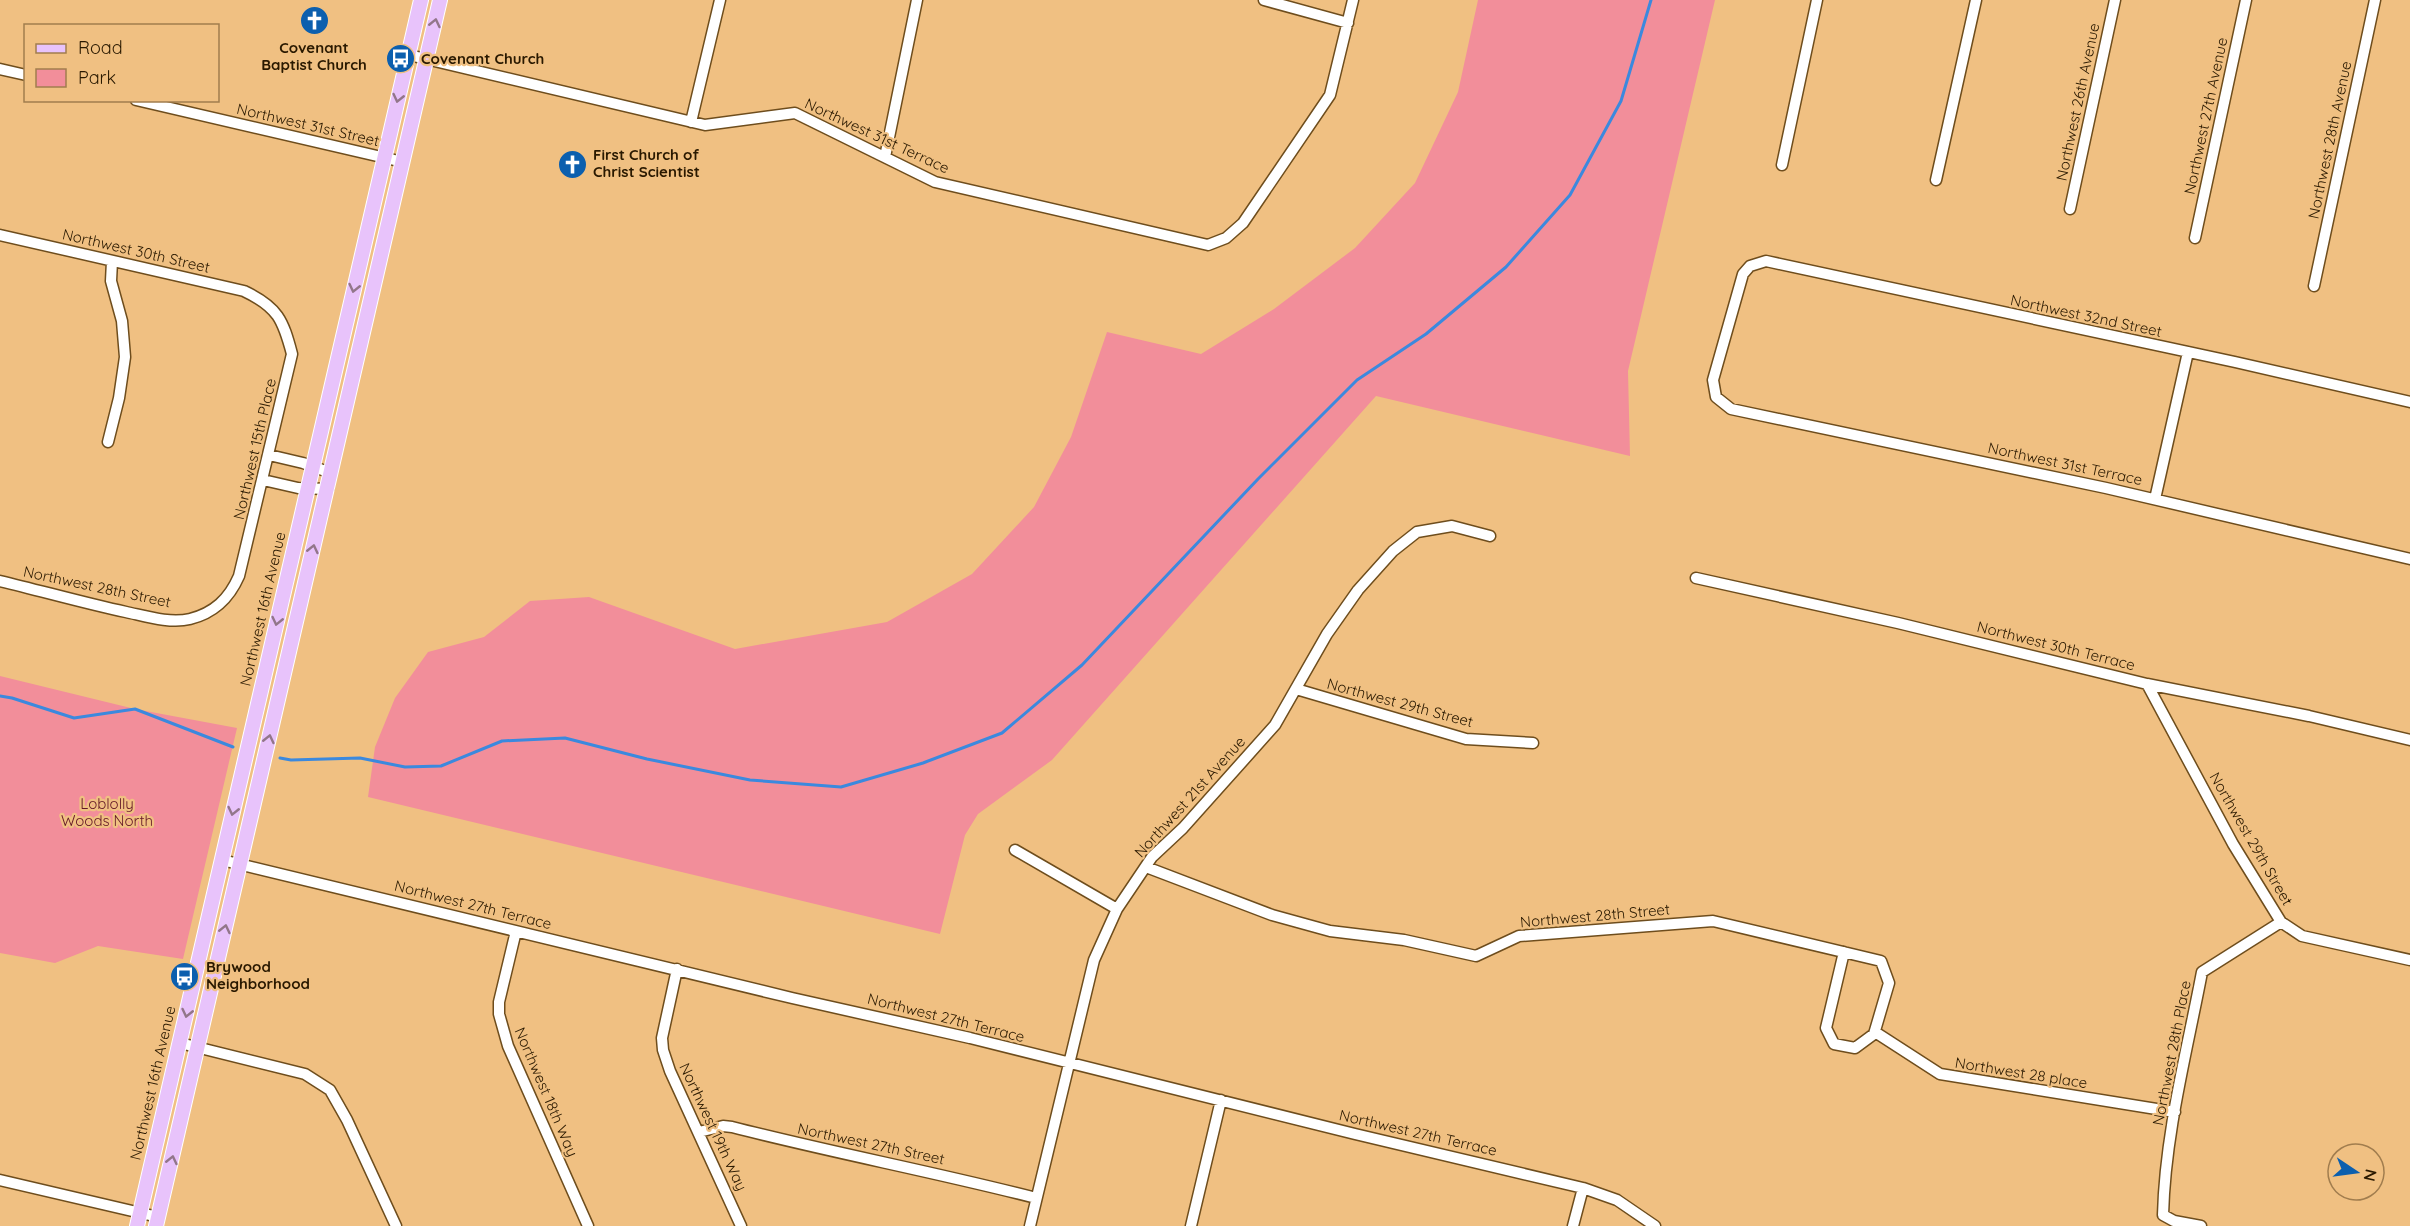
<svg xmlns="http://www.w3.org/2000/svg" width="2410" height="1226" font-family="Quicksand,sans-serif">
	<style>
		.green { fill: #f28e9a }
		.lines { fill: none; stroke-linecap: round; stroke-linejoin: round }
		.stream { stroke: #3b89de; stroke-width: 3 }
		.minor-casing { stroke: #6e4d1d; stroke-width: 13 }
		.major-casing { stroke: #fff; stroke-width: 16 }
		.minor { stroke: #fff; stroke-width: 10 }
		.major { stroke: #e8c3fb; stroke-width: 14 }
		.oneway { stroke: #92768a }
		.labels { text-anchor: middle; stroke-width: 4.5; stroke-linejoin: round; paint-order: stroke }
		.poi-label { font-size: 15px; font-weight: bold; fill: #2a1900; stroke: #f0c082; text-anchor: start }
		.street-label { font-size: 15px; fill: #2a1900; stroke: #f0c082 }
		.park-label { font-size: 15px; fill: #631727; stroke: #f0c082 }
	</style>
	<rect width="100%" height="100%" fill="#f0c082"/>
	<path class="green" d="M1478,0H1715L1628,371L1630,456L1376,396L1052,760L978,814L965,835L940,934L368,797L375,747L395,698L428,652L484,637L530,601L589,597L735,649L887,622L972,574L1034,507L1071,437L1107,332L1201,354L1274,309L1355,248L1415,183L1458,92Z
		M0,676L135,709L237,728L183,959L98,946L55,963L0,953Z"/>
	<g class="lines">
		<path class="stream" d="M0,696L12,698L74,718L135,709L233,747
			M280,758L291,760L360,758L405,767L441,766L502,741L565,738L647,759L750,780L841,787L923,763L1002,733L1082,665L1258,479L1357,380L1426,334L1506,267L1570,195L1621,101L1651,0"/>
		<defs>
			<path id="minor" d="M1264,0L1348,23
				M409,55L705,125L795,113L935,182L1208,245L1226,238L1243,223L1330,95L1353,0
				M0,69L26,75
				M136,100L403,162
				M691,122L720,0
				M885,157L917,0
				M1782,165L1817,0
				M1936,180L1976,0
				M2070,209L2115,0
				M0,235L244,291C278,307 283,320 292,354L239,576C229,599 214,613 190,619C170,624 145,616 126,612C84,603 42,591 0,581
				M2195,238L2246,0
				M2314,286L2375,0
				M2410,402L2235,362L1766,261L1750,266L1743,274L1713,380L1716,397L1731,409L2106,488L2410,559
				M108,442L119,398L125,357L122,321L111,281L112,261
				M269,455L303,463L331,473
				M263,480L298,488L328,489
				M2155,499L2188,352
				M1696,578L1898,623L2147,684L2309,716L2410,740
				M2147,684L2233,844L2281,922L2302,936L2410,960
				M1296,689L1466,739L1533,743
				M1015,850L1117,909
				M222,860L792,998L970,1038L1355,1134L1583,1188L1617,1200L1655,1226
				M1146,867L1272,915L1330,931L1404,940L1476,956L1519,936L1713,921L1881,961L1889,983L1874,1034L1855,1048L1834,1044L1826,1028L1844,952
				M516,931L499,1002V1014L508,1046L588,1226
				M677,969L662,1038L663,1050L670,1071L741,1226
				M1875,1032L1940,1074L2175,1112
				M180,1043L305,1074L330,1090L347,1120L396,1226
				M699,1132L723,1126L732,1127C833,1153 935,1172 1036,1198
				M0,1180L158,1217
				M1030,1226L1094,960L1117,909L1152,857L1183,828L1275,725L1327,634L1358,590L1393,551L1417,532L1452,526L1490,536
				M1191,1226L1221,1100
				M1573,1226L1583,1188
				M2201,1226L2174,1221L2163,1215C2165,1134 2187,1051 2202,972L2281,922"/>
			<path id="major" d="M137,1226L421,0
				M156,1226L440,0"/>
		</defs>
		<use href="#minor" class="minor-casing"/>
		<use href="#major" class="major-casing"/>
		<use href="#minor" class="minor"/>
		<use href="#major" class="major"/>
	</g>
	<defs><path id="oneway-chevron" d="M-2-3.5L2.5 0L-2 3.5" fill="none" stroke-width="1.6" stroke-linecap="round" stroke-linejoin="round" transform="scale(1.5)"/></defs>
	<g class="oneway">
		<use href="#oneway-chevron" transform="translate(435 23) rotate(-77)"/>
		<use href="#oneway-chevron" transform="translate(398 98) rotate(103)"/>
		<use href="#oneway-chevron" transform="translate(354 288) rotate(103)"/>
		<use href="#oneway-chevron" transform="translate(313 549) rotate(-77)"/>
		<use href="#oneway-chevron" transform="translate(277 621) rotate(103)"/>
		<use href="#oneway-chevron" transform="translate(269 739) rotate(-77)"/>
		<use href="#oneway-chevron" transform="translate(233 811) rotate(103)"/>
		<use href="#oneway-chevron" transform="translate(225 929) rotate(-77)"/>
		<use href="#oneway-chevron" transform="translate(187 1013) rotate(103)"/>
		<use href="#oneway-chevron" transform="translate(172 1160) rotate(-77)"/>
	</g>
	<defs>
		<symbol id="church-disc" viewBox="-11 -11 22 22"><circle r="9.5" fill="#0c5fae" stroke="#f0c082"/><path d="M-1.2-6h2.4v3.5h3.3v2.4h-3.3V6h-2.4V-.1h-3.3v-2.4h3.3Z" fill="#fff"/></symbol>
		<symbol id="bus-disc" viewBox="-11 -11 22 22"><circle r="9.5" fill="#0c5fae" stroke="#f0c082"/><path d="M-5-6H5V4H4V6H2V4H-2V6H-4V4H-5ZM-3.5-4V0h7V-4ZM-3.5 1.2v1.5H-2V1.2ZM2 1.2v1.5H3.5V1.2Z" fill="#fff"/></symbol>
	</defs>
	<g fill-rule="evenodd">
		<use href="#church-disc" x="298" y="4" width="33" height="33"/>
		<use href="#bus-disc" x="384" y="42" width="33" height="33"/>
		<use href="#church-disc" x="556" y="148" width="33" height="33"/>
		<use href="#bus-disc" x="168" y="960" width="33" height="33"/>
	</g>
	<g class="labels">
		<g class="poi-label">
			<text x="314" y="53" text-anchor="middle">Covenant<tspan x="314" dy="17">Baptist Church</tspan></text>
			<text x="421" y="64">Covenant Church</text>
			<text x="593" y="160">First Church of<tspan x="593" dy="17">Christ Scientist</tspan></text>
			<text x="206" y="972">Brywood<tspan x="206" dy="17">Neighborhood</tspan></text>
		</g>
		<g class="street-label">
			<text transform="translate(2078 102) rotate(-78)" y="5">Northwest 26th Avenue</text>
			<text transform="translate(2206 116) rotate(-78)" y="5">Northwest 27th Avenue</text>
			<text transform="translate(308 125) rotate(13)" y="5">Northwest 31st Street</text>
			<text transform="translate(877 136) rotate(25)" y="5">Northwest 31st Terrace</text>
			<text transform="translate(2330 140) rotate(-78)" y="5">Northwest 28th Avenue</text>
			<text transform="translate(136 251) rotate(13)" y="5">Northwest 30th Street</text>
			<text transform="translate(2086 316) rotate(12)" y="5">Northwest 32nd Street</text>
			<text transform="translate(255 449) rotate(-77)" y="5">Northwest 15th Place</text>
			<text transform="translate(2065 464) rotate(12)" y="5">Northwest 31st Terrace</text>
			<text transform="translate(97 587) rotate(12)" y="5">Northwest 28th Street</text>
			<text transform="translate(263 609) rotate(-77)" y="5">Northwest 16th Avenue</text>
			<text transform="translate(2056 646) rotate(14)" y="5">Northwest 30th Terrace</text>
			<text transform="translate(1400 703) rotate(15)" y="5">Northwest 29th Street</text>
			<text transform="translate(1190 797) rotate(-48)" y="5">Northwest 21st Avenue</text>
			<text transform="translate(2251 839) rotate(60)" y="5">Northwest 29th Street</text>
			<text transform="translate(473 905) rotate(14)" y="5">Northwest 27th Terrace</text>
			<text transform="translate(1595 916) rotate(-5)" y="5">Northwest 28th Street</text>
			<text transform="translate(946 1018) rotate(14)" y="5">Northwest 27th Terrace</text>
			<text transform="translate(2172 1053) rotate(-79)" y="5">Northwest 28th Place</text>
			<text transform="translate(2021 1073) rotate(9)" y="5">Northwest 28 place</text>
			<text transform="translate(153 1083) rotate(-77)" y="5">Northwest 16th Avenue</text>
			<text transform="translate(546 1092) rotate(67)" y="5">Northwest 18th Way</text>
			<text transform="translate(713 1127) rotate(65)" y="5">Northwest 19th Way</text>
			<text transform="translate(1418 1133) rotate(13)" y="5">Northwest 27th Terrace</text>
			<text transform="translate(871 1144) rotate(12)" y="5">Northwest 27th Street</text>
		</g>
		<g class="park-label">
			<text x="107" y="809">Loblolly<tspan x="107" dy="17">Woods North</tspan></text>
		</g>
	</g>
	<rect x="24" y="24" width="195" height="78" fill="#f0c082" stroke="#a17d4e" stroke-width="1.5"/>
	<rect x="36" y="44" width="30" height="9" fill="#e8c3fb" stroke="#a17d4e" stroke-width="1.5"/>
	<text x="78" y="54" font-size="18" fill="#2a1900">Road</text>
	<rect x="36" y="69" width="30" height="18" fill="#f28e9a" stroke="#a17d4e" stroke-width="1.5"/>
	<text x="78" y="84" font-size="18" fill="#2a1900">Park</text>
	<g transform="translate(2356 1172) rotate(103)"><circle r="28" fill="#f0c082" stroke="#a17d4e" stroke-width="1.5"/>
	<path d="M0-4.5L10 22L0 15L-10 22Z" fill="#0c5fae"/>
	<text y="-9" font-size="16" font-weight="bold" text-anchor="middle" fill="#2a1900">N</text>
	</g>
</svg>
